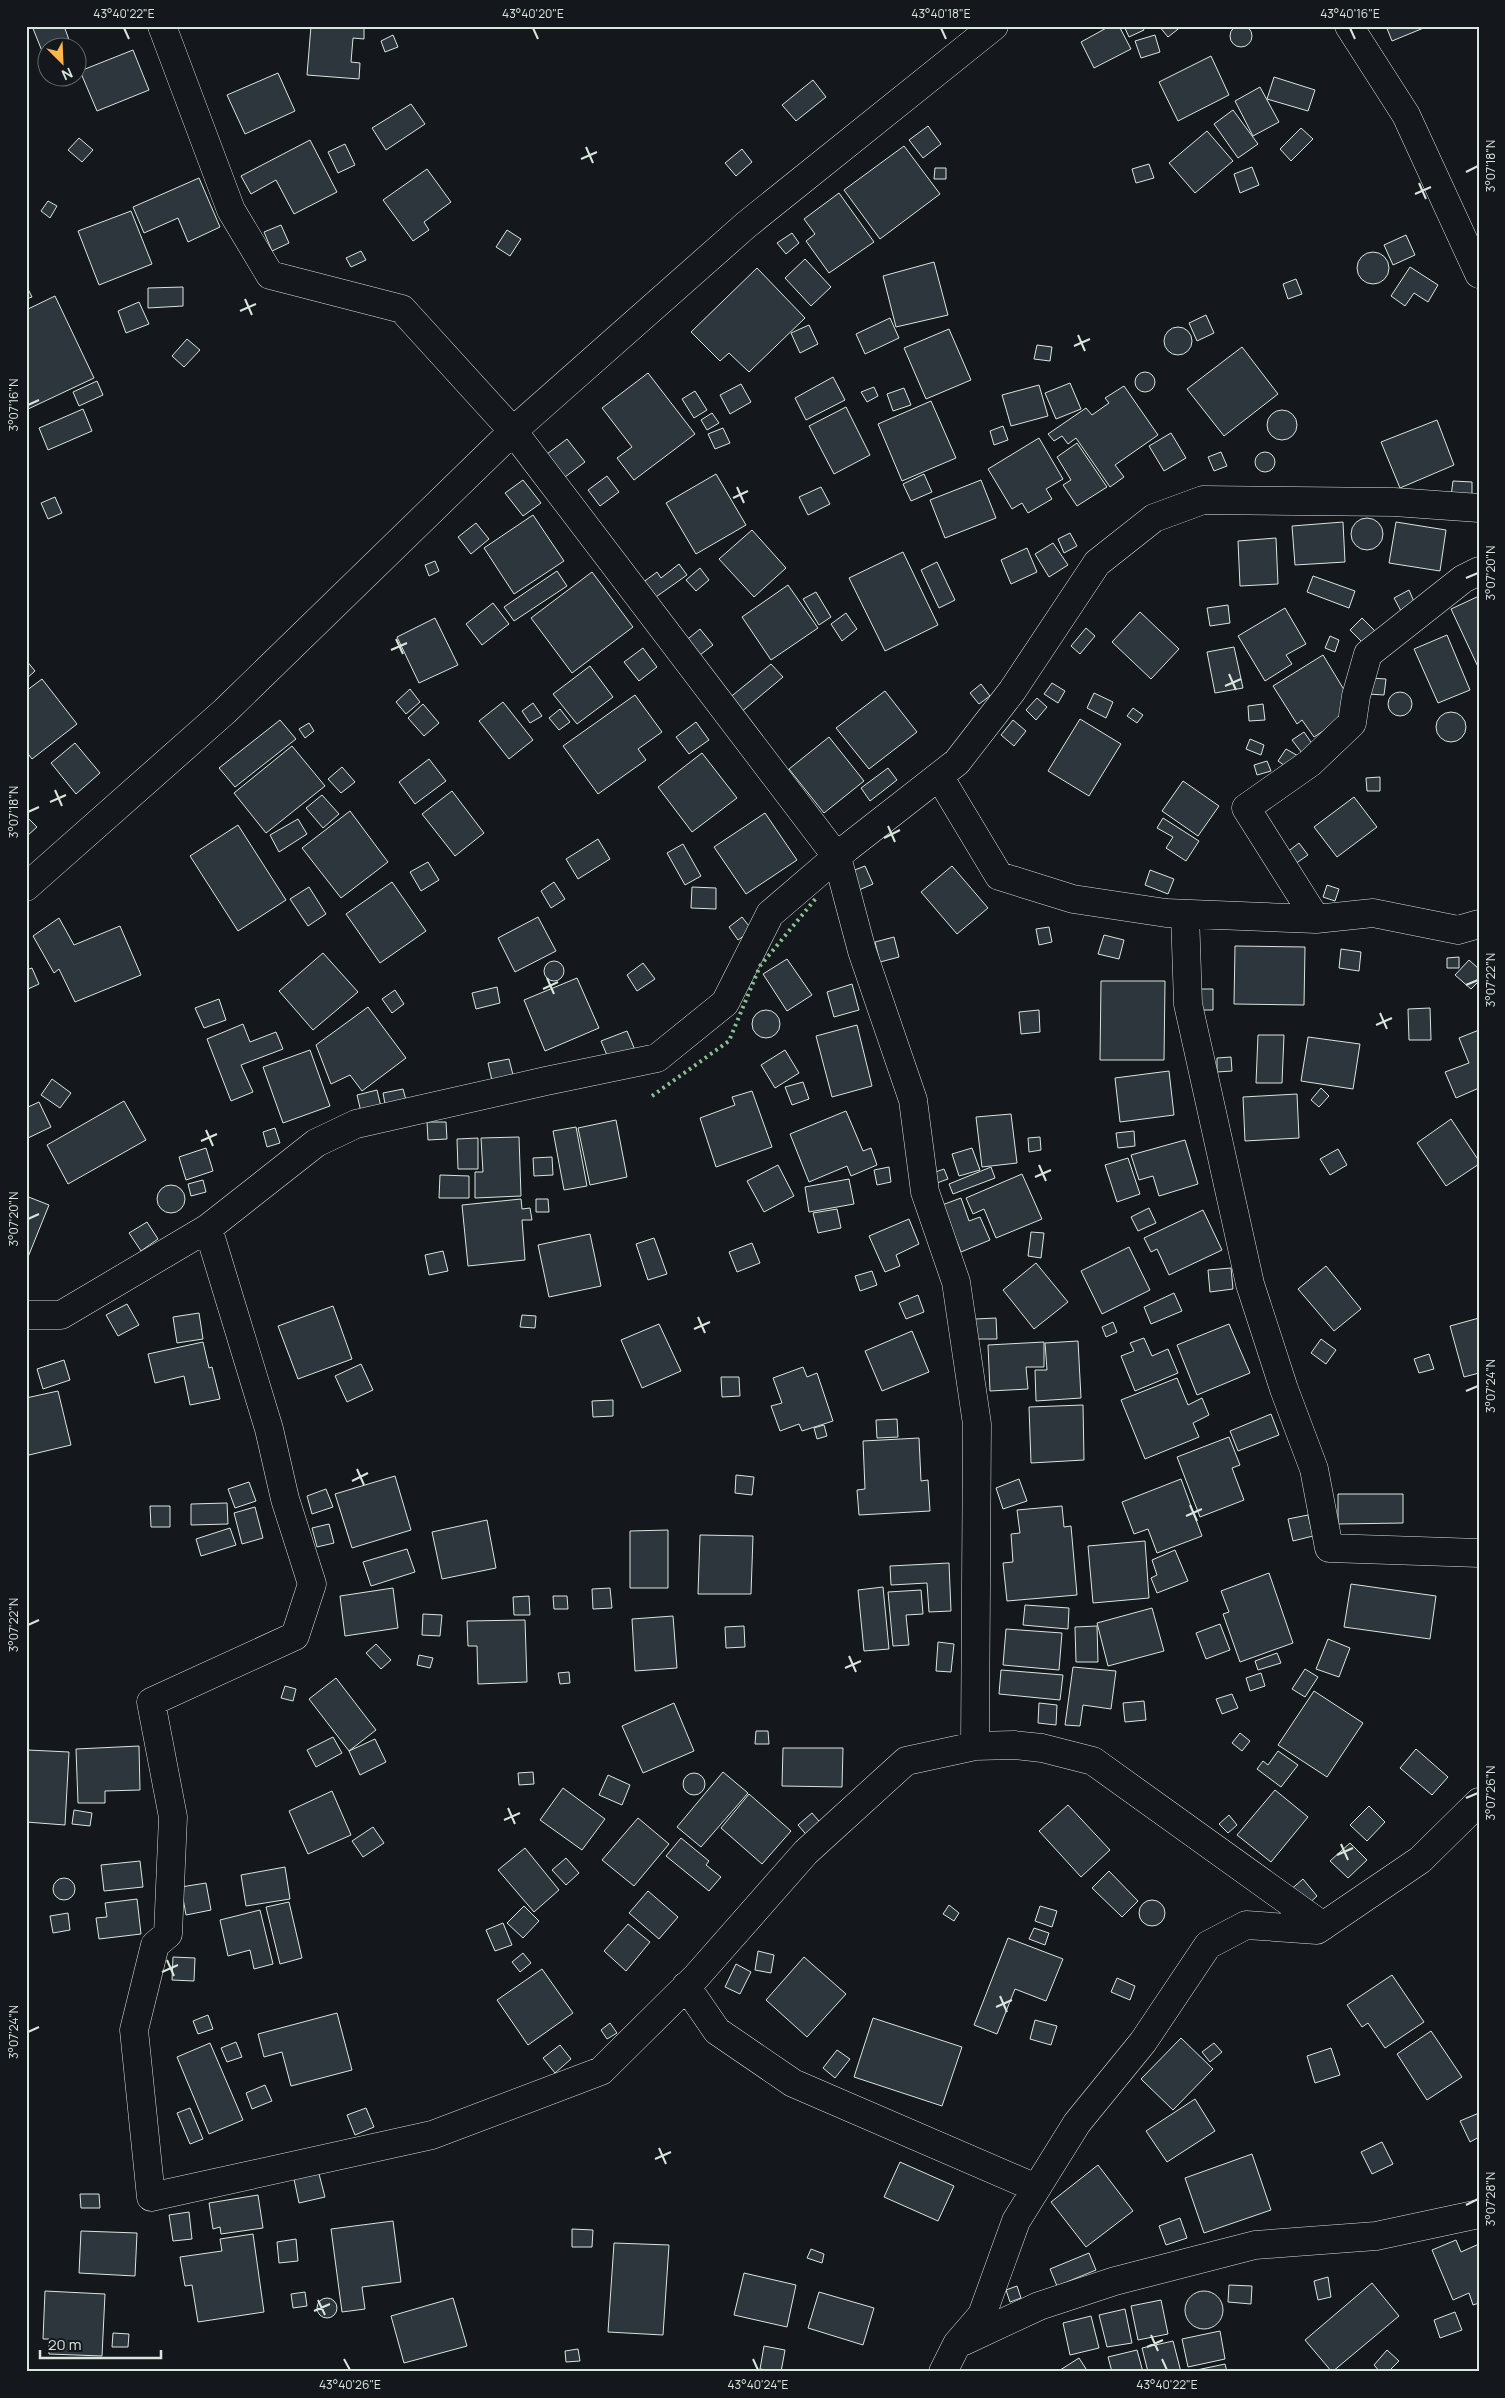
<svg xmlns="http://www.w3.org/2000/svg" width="1505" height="2398" font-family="Manrope,sans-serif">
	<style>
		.building { fill: #2c363c; stroke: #d8e6dc }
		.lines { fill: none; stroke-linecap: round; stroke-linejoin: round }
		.minor-casing { stroke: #d8e6dc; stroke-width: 29 }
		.minor { stroke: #14181c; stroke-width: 28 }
		.hedge { stroke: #8ac095; stroke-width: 4; stroke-dasharray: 2.5 4; stroke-linecap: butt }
		.ticks { fill: none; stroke: #d8e6dc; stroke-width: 2 }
		.neatline { fill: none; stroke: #d8e6dc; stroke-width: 2 }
		.ticks-label { font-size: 12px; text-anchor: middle; fill: #d8e6dc }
	</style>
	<rect width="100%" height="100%" fill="#14181c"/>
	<path class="building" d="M1230 36a11 11 0 1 1 22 0a11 11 0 1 1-22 0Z
		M32,26H64L72,48H48L46,61Z
		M311,26H364V39L353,38L351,62L360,63L359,79L307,75Z
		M1110,26H1119L1131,49L1094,68L1081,42Z
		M1124,26H1142L1144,30L1129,37Z
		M1159,26H1182L1168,37Z
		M1386,26H1426V27L1392,41Z
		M393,35L398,47L385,52L381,41Z
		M1155,35L1160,52L1141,58L1135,41Z
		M133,50L149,90L97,111L80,71Z
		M1211,56L1229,95L1178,121L1159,82Z
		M278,73L295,111L245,134L227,95Z
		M1274,77L1315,90L1308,111L1267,99Z
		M813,80L826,97L796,121L782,105Z
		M1260,87L1279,122L1253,136L1235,101Z
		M411,104L425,124L386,150L372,128Z
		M1233,110L1258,144L1238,158L1214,124Z
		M928,126L941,144L923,158L909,140Z
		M1301,128L1313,139L1291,161L1280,149Z
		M1207,131L1233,161L1195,193L1169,163Z
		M79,138L93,150L82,162L68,150Z
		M310,140L337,192L294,214L276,180L251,194L241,176Z
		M345,144L355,165L338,173L328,152Z
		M904,146L940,194L880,239L844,190Z
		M742,149L752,162L736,176L725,163Z
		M1149,164L1154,178L1136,183L1132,169Z
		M1252,167L1259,185L1240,193L1234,174Z
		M935,168H946V179H934Z
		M427,169L451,202L424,222L429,230L413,241L383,200Z
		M199,178L220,227L188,242L178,218L144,233L133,207Z
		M839,193L874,242L829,273L806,241L815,234L804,219Z
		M48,201L57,206L50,218L41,211Z
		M131,211L152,264L99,285L78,231Z
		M281,225L289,243L272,251L264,232Z
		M507,230L521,239L510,256L496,247Z
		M792,233L799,243L786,254L777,243Z
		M1406,235L1415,255L1393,265L1384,245Z
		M361,251L366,260L351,267L346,258Z
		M1357 268a16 16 0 1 1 32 0a16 16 0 1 1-32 0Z
		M805,259L831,287L811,306L785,278Z
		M934,262L948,315L896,327L883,276Z
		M1410,267L1438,285L1428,302L1414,293L1405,306L1391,296Z
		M757,268L805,318L749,372L729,353L720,361L691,332Z
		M1296,279L1302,294L1288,299L1283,284Z
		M26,285L32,297L26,299Z
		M183,287V306L148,308V288Z
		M55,296L94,378L26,410V310Z
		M139,302L149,324L126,333L118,311Z
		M1206,315L1214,333L1197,341L1189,323Z
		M890,318L899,338L865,354L856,334Z
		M809,325L818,344L800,353L791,333Z
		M1164 341a14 14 0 1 1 28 0a14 14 0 1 1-28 0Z
		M949,329L971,380L926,399L904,348Z
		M187,339L200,350L184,367L172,356Z
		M1037,345L1052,347L1050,361L1034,359Z
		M1242,347L1278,394L1224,436L1187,389Z
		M1135 382a10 10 0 1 1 20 0a10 10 0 1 1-20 0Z
		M648,373L695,434L634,480L617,458L632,447L602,408Z
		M833,377L845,400L806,420L795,398Z
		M97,381L103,395L79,406L73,392Z
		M1070,383L1081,409L1056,419L1045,393Z
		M741,384L751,402L730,414L720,395Z
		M1039,385L1048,416L1011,426L1002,395Z
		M1124,386L1158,435L1115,465L1124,477L1110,487L1076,438L1068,444L1062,436L1054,441L1048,434L1086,408L1092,415L1109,403L1105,398Z
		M874,387L878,396L867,402L861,392Z
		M904,388L911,405L893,411L887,394Z
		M695,391L707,410L694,418L682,399Z
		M931,401L956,458L902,481L878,424Z
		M846,407L870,455L834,474L809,426Z
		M83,409L92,431L48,450L39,428Z
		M1267 425a15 15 0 1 1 30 0a15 15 0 1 1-30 0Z
		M712,413L719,423L707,430L701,420Z
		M1437,420L1454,465L1400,488L1381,442Z
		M1003,426L1008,440L994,445L990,431Z
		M723,428L730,443L715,449L708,434Z
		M1171,433L1186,458L1164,471L1149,446Z
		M1039,438L1063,479L1046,489L1052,499L1028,513L1022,503L1012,509L988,469Z
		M567,439L585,462L565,477L547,454Z
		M1077,443L1107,487L1077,506L1063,485L1071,480L1057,457Z
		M1221,452L1227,466L1214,471L1208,457Z
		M1255 462a10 10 0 1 1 20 0a10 10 0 1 1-20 0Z
		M716,474L746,525L696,554L666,503Z
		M924,474L932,492L911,501L903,484Z
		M607,476L619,492L600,506L588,490Z
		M523,480L541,503L523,516L505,493Z
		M981,480L996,518L945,538L930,500Z
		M1453,481L1472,482V497L1451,496Z
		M821,487L830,504L808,515L799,497Z
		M55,497L62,513L48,519L41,503Z
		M533,515L564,561L514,594L484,548Z
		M1351 534a16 16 0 1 1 32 0a16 16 0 1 1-32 0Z
		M1343,522L1345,562L1295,565L1292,526Z
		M1396,522L1446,530L1440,571L1389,563Z
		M476,523L489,539L471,554L458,537Z
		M752,530L786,568L754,597L719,559Z
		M1070,533L1077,546L1064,553L1058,539Z
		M1276,538L1278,584L1240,586L1238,541Z
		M1053,543L1068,565L1049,577L1035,554Z
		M1027,548L1037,572L1011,584L1001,560Z
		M903,552L938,625L885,651L849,578Z
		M435,561L439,571L429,576L425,565Z
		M937,562L955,600L939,608L921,570Z
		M679,564L687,575L653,599L642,583L657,572L661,578Z
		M700,568L709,580L696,591L686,580Z
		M557,571L567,586L514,621L504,607Z
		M592,572L633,627L572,673L531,618Z
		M1313,576L1355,591L1349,608L1307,592Z
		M788,585L818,628L771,660L742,617Z
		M1409,590L1415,604L1401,611L1394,598Z
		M816,592L831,617L819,625L803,599Z
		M1479,596V669L1451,609Z
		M493,603L509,624L482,645L466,624Z
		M1228,605L1230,623L1210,626L1207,608Z
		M1285,608L1306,644L1286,655L1292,664L1265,681L1238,636Z
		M1140,612L1179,649L1151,679L1112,642Z
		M846,613L857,629L842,641L831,624Z
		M435,618L458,665L419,683L397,637Z
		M1362,618L1378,634L1366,646L1350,630Z
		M1086,628L1095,636L1080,654L1071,646Z
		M700,629L713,645L696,658L684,642Z
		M1447,635L1470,690L1438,703L1414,649Z
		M1330,636L1339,640L1335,652L1325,648Z
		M1234,647L1243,688L1215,693L1207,652Z
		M643,648L657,667L639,681L624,662Z
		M1323,655L1349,698L1341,703L1348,715L1314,737L1302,720L1297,724L1273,686Z
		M26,660L35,671L26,679Z
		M771,664L783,677L740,713L728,699Z
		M590,666L613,697L577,724L553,694Z
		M1370,678L1386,679L1384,695L1368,694Z
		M42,679L77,724L32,759L26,751V691Z
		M1052,683L1065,691L1058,703L1044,694Z
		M981,684L990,696L979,704L970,693Z
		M410,689L420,702L406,714L396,702Z
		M885,691L917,732L869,769L836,728Z
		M1388 704a12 12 0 1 1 24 0a12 12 0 1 1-24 0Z
		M1094,693L1113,702L1106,718L1087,708Z
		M635,695L662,732L638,749L646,760L598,794L563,746Z
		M1037,698L1047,707L1036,720L1026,710Z
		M503,702L533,740L509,759L479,721Z
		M533,703L542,716L530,723L522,711Z
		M423,704L439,723L424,736L408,718Z
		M1263,704L1265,720L1249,721L1248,706Z
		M1133,708L1143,715L1137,723L1127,716Z
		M560,709L570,722L559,730L549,718Z
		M1436 727a15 15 0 1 1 30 0a15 15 0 1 1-30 0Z
		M1080,719L1121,744L1089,796L1048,771Z
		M280,720L296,739L235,787L219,768Z
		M1013,720L1026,731L1014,746L1001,735Z
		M696,722L709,740L689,754L676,737Z
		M309,723L314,731L305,738L299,729Z
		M1304,732L1313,745L1302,753L1292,740Z
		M829,737L864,781L824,813L789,769Z
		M1250,739L1264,745L1261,755L1246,749Z
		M75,743L100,773L76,794L51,763Z
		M292,746L325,786L266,833L234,793Z
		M1286,749L1300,757L1291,770L1278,761Z
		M702,753L737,798L692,832L658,787Z
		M429,759L446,781L415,804L399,782Z
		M1267,761L1271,771L1257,775L1254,765Z
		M342,767L355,782L341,793L328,779Z
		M888,768L897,780L870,801L861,788Z
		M1380,777V791H1367L1366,778Z
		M1183,781L1219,806L1198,836L1162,811Z
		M452,791L484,833L455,856L422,814Z
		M322,795L339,814L323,828L306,808Z
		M1354,797L1377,827L1337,857L1314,827Z
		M350,811L388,862L341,898L302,848Z
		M765,813L797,860L746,894L714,847Z
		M26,816L37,827L26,837Z
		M1163,818L1199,841L1186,861L1166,848L1173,837L1157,828Z
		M298,819L307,834L279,852L270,835Z
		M238,825L286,900L238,931L190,856Z
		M598,839L610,859L578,879L566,859Z
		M1299,843L1308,855L1295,864L1286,853Z
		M683,844L701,876L685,885L667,853Z
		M428,862L439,880L421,891L410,872Z
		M865,866L873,884L854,892L847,873Z
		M952,866L988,908L957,934L921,892Z
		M1150,870L1174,879L1168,894L1145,885Z
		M392,882L426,931L380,963L346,914Z
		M554,882L565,899L551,908L541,891Z
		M1327,885L1339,889L1335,901L1323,897Z
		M309,887L326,914L308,926L290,899Z
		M692,887L716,888V909L691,908Z
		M538,917L556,951L515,972L498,938Z
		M742,917L752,930L738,940L729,927Z
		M59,918L74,945L120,926L141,975L75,1002L59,969L54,973L33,936Z
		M1049,927L1052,942L1039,945L1036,929Z
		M1104,935L1124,940L1119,959L1098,954Z
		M894,937L899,957L880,962L875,942Z
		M1235,946L1305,947L1304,1005L1234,1004Z
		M1341,949L1361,952L1359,971L1339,968Z
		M323,953L358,992L313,1030L279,991Z
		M1459,957V968H1447V958Z
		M787,959L812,995L787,1011L763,974Z
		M1469,960L1479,969V981L1471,989L1455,975Z
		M544 971a10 10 0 1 1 20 0a10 10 0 1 1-20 0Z
		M643,963L655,979L637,991L627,975Z
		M32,968L39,984L26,990V970Z
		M577,978L599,1028L545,1051L524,1000Z
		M1101,981H1165L1164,1060H1100Z
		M852,984L859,1010L834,1017L827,992Z
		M497,987L500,1003L476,1009L472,993Z
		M1193,989H1213V1010H1194Z
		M395,990L404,1004L392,1013L382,999Z
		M219,999L226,1020L204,1028L195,1008Z
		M368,1007L406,1058L362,1091L350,1075L331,1084L316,1045Z
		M1430,1008L1431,1040H1409L1408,1009Z
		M752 1024a14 14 0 1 1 28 0a14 14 0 1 1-28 0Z
		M1039,1010L1040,1032L1021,1034L1019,1012Z
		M243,1024L250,1042L276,1032L283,1049L241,1065L253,1092L231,1101L207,1039Z
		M857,1025L872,1086L832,1097L816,1036Z
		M1479,1030V1088L1456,1098L1445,1072L1469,1063L1459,1038Z
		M627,1031L635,1050L609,1060L601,1041Z
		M1258,1035H1284L1282,1083H1256Z
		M1308,1037L1360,1044L1353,1089L1301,1081Z
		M310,1050L330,1106L283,1123L263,1067Z
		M785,1050L799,1073L775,1088L761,1065Z
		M1231,1057L1232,1071L1217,1072V1058Z
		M509,1059L514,1079L493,1085L488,1063Z
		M1169,1071L1174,1115L1120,1122L1115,1078Z
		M52,1079L71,1093L60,1108L41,1095Z
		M803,1082L809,1099L792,1105L785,1087Z
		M1321,1088L1329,1096L1319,1107L1311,1100Z
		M403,1089L407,1104L386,1109L383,1093Z
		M377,1090L382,1111L362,1116L357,1095Z
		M752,1091L772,1147L716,1167L700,1118L735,1105L732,1097Z
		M1297,1094L1299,1138L1245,1141L1243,1097Z
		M124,1101L146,1140L68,1184L47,1145Z
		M39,1102L51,1127L26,1139V1108Z
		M846,1111L863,1151L871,1148L877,1165L851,1176L847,1166L809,1182L790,1134Z
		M1011,1114L1017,1163L982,1167L976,1117Z
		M1451,1119L1479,1161V1164L1446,1186L1417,1143Z
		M616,1120L627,1177L590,1185L578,1128Z
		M427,1122H446L447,1139L428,1140Z
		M576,1127L587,1186L564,1190L553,1131Z
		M275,1128L280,1143L267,1147L263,1132Z
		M1134,1131L1135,1146L1118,1148L1116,1133Z
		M519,1137L521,1196L475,1198V1172H483L481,1138Z
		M1040,1137L1041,1150L1029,1152L1028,1138Z
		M478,1138V1169H458L457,1139Z
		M1185,1140L1198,1184L1159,1196L1153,1176L1139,1180L1131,1155Z
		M206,1148L213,1171L186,1180L179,1157Z
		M972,1148L980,1170L959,1176L952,1154Z
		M1338,1149L1347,1165L1330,1175L1320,1159Z
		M552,1157L553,1175L534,1176L533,1158Z
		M1128,1158L1140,1194L1117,1202L1105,1165Z
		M778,1165L794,1196L764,1212L747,1181Z
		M889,1167L891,1182L877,1185L874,1170Z
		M991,1167L995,1178L953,1194L949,1184Z
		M944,1169L948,1179L934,1184L930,1174Z
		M1022,1174L1042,1219L996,1238L984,1209L973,1214L966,1198Z
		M440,1175L469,1176V1198H439Z
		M849,1179L854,1204L809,1212L805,1187Z
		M203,1180L206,1192L191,1196L188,1184Z
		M157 1199a14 14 0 1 1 28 0a14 14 0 1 1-28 0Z
		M26,1196L49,1205L26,1262Z
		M961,1198L969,1221L980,1217L990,1240L961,1252L942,1205Z
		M521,1199L522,1209L530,1208L532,1220H522L525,1260L468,1266L462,1205Z
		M536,1199H548L549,1212H536Z
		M1149,1208L1156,1223L1138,1231L1131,1217Z
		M837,1209L841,1228L818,1233L813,1213Z
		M1203,1210L1222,1250L1169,1275L1157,1249L1151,1252L1144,1238Z
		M909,1219L919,1244L896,1255L900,1266L885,1272L869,1236Z
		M147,1222L158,1239L141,1251L129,1233Z
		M1031,1232L1044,1233L1041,1258L1028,1256Z
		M590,1234L601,1286L549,1297L538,1245Z
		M654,1238L667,1274L648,1280L636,1244Z
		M752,1243L760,1263L737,1272L729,1252Z
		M1129,1247L1150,1290L1102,1314L1081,1271Z
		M443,1251L448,1271L429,1275L425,1255Z
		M1036,1263L1068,1302L1034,1329L1003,1290Z
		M1326,1266L1361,1309L1334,1331L1298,1289Z
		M1231,1268L1233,1289L1210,1292L1208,1270Z
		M872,1271L877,1285L860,1291L855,1276Z
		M1174,1293L1182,1311L1151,1324L1144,1307Z
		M918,1295L924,1312L906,1319L899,1303Z
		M127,1304L139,1325L118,1336L106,1315Z
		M333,1306L352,1359L298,1379L278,1326Z
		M199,1313L203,1339L177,1343L173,1317Z
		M522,1315L536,1316L535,1328L520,1327Z
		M996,1318L997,1339H976L975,1319Z
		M1479,1318V1373L1464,1377L1450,1326Z
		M1113,1322L1117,1332L1106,1337L1102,1327Z
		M659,1324L681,1371L642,1388L621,1340Z
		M1229,1324L1250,1373L1197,1395L1177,1345Z
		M912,1331L929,1372L882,1391L865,1351Z
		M1144,1338L1152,1356L1168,1349L1178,1373L1135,1391L1121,1356L1134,1351L1130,1343Z
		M1321,1339L1336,1350L1326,1364L1311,1353Z
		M1078,1341L1081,1398L1036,1401L1035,1370H1047L1045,1343Z
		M203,1342L209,1368L212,1367L220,1399L190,1405L184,1376L155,1383L148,1354Z
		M1044,1342V1367H1026L1028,1389L990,1391L988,1345Z
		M1429,1354L1434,1369L1419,1373L1414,1359Z
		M64,1360L70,1380L43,1389L37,1369Z
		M361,1364L373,1390L347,1402L335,1376Z
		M803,1367L807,1377L817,1373L833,1421L802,1431L799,1424L780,1431L771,1406L782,1403L773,1378Z
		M721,1377H739L740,1396L722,1397Z
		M1177,1378L1188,1405L1202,1398L1209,1415L1193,1423L1199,1437L1145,1459L1121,1400Z
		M58,1391L71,1445L29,1455L26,1445V1398Z
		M613,1400V1416L593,1417L592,1401Z
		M1083,1405L1084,1460L1031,1463L1029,1407Z
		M1271,1414L1279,1435L1238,1451L1230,1431Z
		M897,1419L898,1437L877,1438L876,1420Z
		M824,1425L827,1436L817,1439L814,1428Z
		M1229,1437L1240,1465L1232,1468L1244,1500L1200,1517L1177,1457Z
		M919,1438L921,1481L928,1480L930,1511L859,1515L857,1490L865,1489L863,1441Z
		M736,1475L754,1477L752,1495L735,1493Z
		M395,1476L411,1530L352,1548L335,1494Z
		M1019,1479L1027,1501L1003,1509L996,1488Z
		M1181,1479L1202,1536L1157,1553L1148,1529L1134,1534L1122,1502Z
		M249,1482L256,1501L235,1508L228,1489Z
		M326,1489L333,1507L312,1514L307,1496Z
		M1338,1494H1403V1523L1338,1524Z
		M227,1503L228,1524L191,1525V1504Z
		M150,1506H170V1527H151Z
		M1062,1506L1064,1527L1071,1526L1077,1595L1007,1601L1003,1563L1013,1562L1011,1534L1020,1533L1017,1510Z
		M255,1507L263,1538L242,1544L234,1513Z
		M1308,1515L1313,1536L1293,1541L1288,1519Z
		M487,1520L496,1568L442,1579L432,1532Z
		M329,1524L334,1543L317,1547L312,1528Z
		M230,1528L236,1545L201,1556L196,1539Z
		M668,1530V1588H630V1531Z
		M700,1535L753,1536L751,1594H698Z
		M1145,1541L1149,1598L1093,1603L1088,1546Z
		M407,1549L415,1572L371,1586L363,1562Z
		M1175,1550L1188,1581L1157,1593L1151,1578L1157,1575L1152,1560Z
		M949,1563L951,1611L929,1612L927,1583L891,1585L890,1566Z
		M1269,1573L1293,1643L1240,1662L1223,1614L1229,1612L1221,1591Z
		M1351,1584L1436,1596L1430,1639L1344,1627Z
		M883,1587L889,1649L864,1651L858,1590Z
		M393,1588L398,1628L345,1636L340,1596Z
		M610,1588L612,1608L593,1609L592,1589Z
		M921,1590L923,1614L906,1615L909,1645L893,1646L888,1592Z
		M529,1596L530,1615H514L513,1597Z
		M553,1596H567L568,1609H554Z
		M1025,1605L1069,1608L1068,1629L1023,1625Z
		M1152,1608L1164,1651L1108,1666L1097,1623Z
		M423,1614L442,1615L440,1636L422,1635Z
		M673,1616L677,1668L635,1671L632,1619Z
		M525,1620L527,1682L478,1684L477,1646H468L467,1621Z
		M1220,1624L1230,1650L1206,1659L1196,1633Z
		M744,1626L745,1647L726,1648L725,1627Z
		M1097,1626L1098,1662H1076L1075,1627Z
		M1006,1629L1062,1633L1059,1670L1003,1665Z
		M1328,1639L1350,1648L1339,1677L1316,1669Z
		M938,1642L954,1644L951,1672L936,1671Z
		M376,1644L391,1660L381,1669L366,1653Z
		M1277,1653L1281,1663L1258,1670L1255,1661Z
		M419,1655L433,1658L430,1668L417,1665Z
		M1073,1667L1116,1671L1111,1709L1083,1705L1080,1726L1065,1725Z
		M1305,1669L1318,1677L1305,1697L1292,1689Z
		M1001,1670L1063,1675L1060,1700L999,1694Z
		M569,1672L570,1683L560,1684L558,1673Z
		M1261,1673L1265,1686L1250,1691L1246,1678Z
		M336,1678L376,1730L349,1751L309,1699Z
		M285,1686L296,1689L293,1701L281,1698Z
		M1314,1691L1363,1723L1327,1777L1278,1745Z
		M1232,1694L1238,1708L1222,1714L1216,1699Z
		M1144,1701L1146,1720L1125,1722L1123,1703Z
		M674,1703L694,1751L643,1773L622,1726Z
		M1039,1703L1057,1705L1056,1725L1038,1723Z
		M756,1731H768L769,1744H755Z
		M1240,1733L1250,1741L1242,1751L1232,1743Z
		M333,1737L342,1753L316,1767L307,1750Z
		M375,1739L386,1762L360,1775L349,1751Z
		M139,1746L140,1790L105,1791V1803H78L76,1749Z
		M783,1748H843L842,1787L782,1786Z
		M1416,1749L1448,1777L1432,1795L1400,1768Z
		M28,1750L69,1752L65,1825L26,1822Z
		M1278,1751L1298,1765L1281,1787L1257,1769L1263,1761L1268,1765Z
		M533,1772L534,1784L519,1785L518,1773Z
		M723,1772L748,1793L701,1847L677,1827Z
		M683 1784a11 11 0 1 1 22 0a11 11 0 1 1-22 0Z
		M608,1775L630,1785L622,1805L599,1795Z
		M563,1788L605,1819L582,1850L540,1820Z
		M1275,1790L1308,1817L1271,1862L1237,1835Z
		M332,1791L351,1835L308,1854L289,1811Z
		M749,1794L791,1831L762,1864L721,1828Z
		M1068,1805L1110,1850L1081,1877L1039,1831Z
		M1369,1806L1385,1822L1367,1841L1350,1825Z
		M74,1810L92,1813L90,1826L72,1824Z
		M812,1813L824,1827L810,1839L798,1825Z
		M1229,1815L1237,1825L1228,1833L1219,1824Z
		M638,1818L669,1844L634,1886L602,1860Z
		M373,1827L384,1843L363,1857L352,1841Z
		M681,1838L709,1861L706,1865L721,1877L709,1891L666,1856Z
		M1350,1843L1367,1860L1348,1878L1330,1861Z
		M525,1848L559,1890L534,1912L498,1870Z
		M566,1858L579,1873L566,1885L552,1870Z
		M140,1861L143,1887L104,1891L101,1865Z
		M285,1867L290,1899L246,1906L241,1875Z
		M1109,1871L1138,1901L1122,1917L1092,1888Z
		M53 1889a11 11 0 1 1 22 0a11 11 0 1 1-22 0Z
		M1303,1879L1317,1896L1304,1908L1289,1891Z
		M206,1883L211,1910L186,1915L181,1887Z
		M648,1891L678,1917L659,1939L629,1913Z
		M137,1899L141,1934L99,1939L96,1918L107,1917L105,1903Z
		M1139 1913a13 13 0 1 1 26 0a13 13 0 1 1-26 0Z
		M289,1902L302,1958L280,1964L266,1907Z
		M949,1905L959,1913L954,1921L943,1914Z
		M524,1906L539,1921L523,1938L507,1923Z
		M1040,1906L1057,1911L1052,1927L1035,1921Z
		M260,1910L273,1964L254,1969L250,1950L228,1956L220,1920Z
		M68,1913L70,1930L53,1933L50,1916Z
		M503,1923L512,1945L495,1951L486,1930Z
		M628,1924L650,1942L626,1971L604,1951Z
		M1034,1928L1049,1933L1045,1945L1029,1939Z
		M1008,1938L1063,1959L1046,2001L1015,1989L997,2034L974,2025Z
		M758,1951L774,1955L771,1973L755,1970Z
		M523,1953L531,1963L520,1972L512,1962Z
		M173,1957L195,1958L194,1981L172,1980Z
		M804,1957L846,1994L807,2037L766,2000Z
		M736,1964L751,1972L740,1994L725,1987Z
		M542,1969L573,2013L528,2045L497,2000Z
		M1392,1975L1424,2022L1385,2048L1368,2023L1362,2027L1347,2005Z
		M1117,1978L1135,1986L1130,2000L1111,1992Z
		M337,2013L352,2070L291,2086L282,2052L264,2057L258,2034Z
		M208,2015L213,2029L198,2034L193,2021Z
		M873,2018L962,2047L942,2106L854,2077Z
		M1035,2020L1057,2026L1051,2045L1030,2039Z
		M610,2023L617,2033L607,2039L601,2030Z
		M1431,2031L1462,2077L1427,2100L1397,2054Z
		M1181,2038L1213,2069L1173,2110L1141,2079Z
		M236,2042L242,2057L227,2062L221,2048Z
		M210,2043L243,2120L209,2134L177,2057Z
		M1214,2043L1222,2052L1210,2062L1202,2052Z
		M560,2045L571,2059L555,2073L543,2058Z
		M1331,2048L1340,2075L1315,2083L1307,2056Z
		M837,2050L850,2059L835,2078L823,2068Z
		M265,2085L272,2101L252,2109L246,2093Z
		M1195,2099L1215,2131L1167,2162L1146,2131Z
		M190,2108L203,2139L190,2144L177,2113Z
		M366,2108L374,2127L355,2135L347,2115Z
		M1479,2113V2137L1470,2142L1460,2121Z
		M1382,2142L1393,2164L1372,2174L1361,2152Z
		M1252,2154L1271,2210L1204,2233L1185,2178Z
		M900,2162L954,2186L938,2221L884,2197Z
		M1098,2165L1133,2211L1086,2247L1051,2202Z
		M319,2174L325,2197L299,2203L294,2179Z
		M80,2194H99L100,2208H81Z
		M258,2195L263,2228L221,2234L220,2227L213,2229L209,2203Z
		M189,2212L192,2239L173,2241L169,2215Z
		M1180,2218L1187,2238L1166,2245L1159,2226Z
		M393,2221L401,2282L362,2287L365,2309L342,2312L331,2229Z
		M572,2229L593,2230L592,2247H572Z
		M81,2231L137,2233L135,2276L79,2273Z
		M253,2234L264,2312L198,2322L192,2285L185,2286L180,2257L222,2251L220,2239Z
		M296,2239L298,2261L279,2263L277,2242Z
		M1456,2240L1461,2252L1479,2244V2303L1473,2305L1469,2293L1453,2300L1432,2250Z
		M614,2243L669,2245L663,2335L608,2332Z
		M811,2249L824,2254L822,2263L807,2258Z
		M1089,2253L1096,2270L1057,2286L1050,2269Z
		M744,2273L796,2285L787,2327L734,2315Z
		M1328,2277L1331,2297L1318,2300L1314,2281Z
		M1372,2283L1399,2316L1332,2372L1305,2340Z
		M1229,2285L1252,2286L1251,2304L1228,2302Z
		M1017,2286L1021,2298L1010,2302L1006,2290Z
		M45,2291L105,2294L102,2356L49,2354V2339H43Z
		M1185 2310a19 19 0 1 1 38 0a19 19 0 1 1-38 0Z
		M305,2292L307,2306L293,2308L291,2294Z
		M819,2292L874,2308L863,2345L808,2328Z
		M317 2308a10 10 0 1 1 20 0a10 10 0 1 1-20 0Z
		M453,2298L467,2346L404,2363L391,2316Z
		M1161,2300L1168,2334L1138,2340L1131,2306Z
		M1125,2309L1132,2343L1107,2347L1099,2315Z
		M1455,2312L1462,2330L1440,2338L1434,2320Z
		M1091,2316L1099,2348L1070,2355L1063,2323Z
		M1220,2331L1225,2359L1188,2367L1182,2339Z
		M113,2333L129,2334L128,2347H112Z
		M1173,2341L1181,2372H1148L1142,2348Z
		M764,2346L785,2350L781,2372L760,2369Z
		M578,2349L580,2361L566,2362L565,2351Z
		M1137,2350L1143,2372H1112L1108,2357Z
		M1387,2350L1399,2361L1388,2372H1380L1374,2365Z
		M1079,2358L1088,2372H1057Z
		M1225,2364L1227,2372H1192V2371Z"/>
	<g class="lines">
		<defs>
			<path id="minor" d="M162,26L231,210L270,275L402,309L513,431L837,857L862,951L913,1100L925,1192L956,1282L977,1424L975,1746
				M1349,26L1406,115L1479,274
				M939,776L999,876L1073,899L1166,913L1316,919L1373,913L1458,930L1479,924
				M26,887L225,711L513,431L746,225L994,26
				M1185,914L1188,1004L1250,1284L1284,1389L1314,1469L1329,1548L1479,1553
				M1316,919L1246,808L1310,763L1352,723L1356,696L1368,654L1463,579L1479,571
				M208,1228L269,1429L285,1499L312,1584L295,1636L151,1702L173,1817L168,1934L155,1945L134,2030L151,2197L432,2135L601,2071L696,1977L806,1852L906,1761L975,1746L1014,1745L1042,1748L1093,1761L1323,1926
				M26,1315H61L208,1228L316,1143L356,1124L546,1081L657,1058L725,1003L770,914L847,848L957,762L1012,691L1097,563L1154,518L1203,500L1394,502L1479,508
				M686,1986L717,2031L793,2083L1036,2188
				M964,2341L1039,2306L1115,2281L1255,2245L1376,2236L1479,2214
				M943,2372L957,2344L982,2315L1016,2221L1077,2123L1143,2042L1208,1945L1246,1925L1317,1930L1420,1860L1479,1802"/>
		</defs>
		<use href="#minor" class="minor-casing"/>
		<use href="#minor" class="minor"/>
		<path class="hedge" d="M652,1096L729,1041L760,966L817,897"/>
	</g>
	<path class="ticks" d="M124,28L129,39M533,28L538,39M941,28L946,39M1350,28L1355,39M586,147L593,163M581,159L597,152M1466,172L1478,166M1419,183L1426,199M1415,194L1431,187M245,299L252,315M240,311L256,304M1078,335L1085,351M1074,346L1090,339M28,405L39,400M737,487L744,503M733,498L748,491M1466,578L1478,573M396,639L403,654M391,650L407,643M1229,674L1236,690M1225,686L1241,679M55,790L62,806M50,802L66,795M28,812L39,807M888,826L895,842M884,838L900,830M547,978L554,994M1466,985L1478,980M543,989L558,982M1380,1013L1387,1029M1376,1025L1392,1018M206,1130L213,1146M201,1141L217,1134M1039,1165L1046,1181M1035,1177L1051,1170M28,1219L39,1214M698,1317L705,1333M694,1329L710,1322M1466,1391L1478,1386M357,1469L364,1485M352,1481L368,1473M1190,1505L1197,1521M1186,1516L1202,1509M28,1625L39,1620M849,1656L856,1672M845,1668L861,1661M1466,1798L1478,1793M508,1808L515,1824M504,1820L520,1813M1341,1844L1348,1860M1337,1855L1353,1848M167,1960L174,1976M162,1972L178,1965M1000,1996L1007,2012M996,2007L1012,2000M28,2032L39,2027M659,2148L666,2164M655,2159L671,2152M1466,2205L1478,2199M318,2300L325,2315M314,2311L330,2304M1151,2335L1158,2351M1147,2347L1163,2340M344,2359L350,2370M753,2359L758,2370M1162,2359L1167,2370"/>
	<rect width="1505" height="2398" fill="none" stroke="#14181c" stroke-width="55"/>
	<g transform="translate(62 62) rotate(156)"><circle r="24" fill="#14181c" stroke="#626a69"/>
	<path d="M0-4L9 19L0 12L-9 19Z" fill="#ffb74d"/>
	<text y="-8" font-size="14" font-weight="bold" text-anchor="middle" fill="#d8e6dc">N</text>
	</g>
	<path d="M40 2350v8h121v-8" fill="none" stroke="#d8e6dc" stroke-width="2.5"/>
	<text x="48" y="2350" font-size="15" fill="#d8e6dc" stroke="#14181c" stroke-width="4" paint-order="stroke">20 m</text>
	<rect x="28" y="28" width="1450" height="2342" class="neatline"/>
	<g class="ticks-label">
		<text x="124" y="18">43°40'22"E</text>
		<text x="533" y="18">43°40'20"E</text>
		<text x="941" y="18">43°40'18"E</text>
		<text x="1350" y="18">43°40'16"E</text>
		<text transform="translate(1491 166) rotate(-90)" y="4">3°07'18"N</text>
		<text transform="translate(14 405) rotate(-90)" y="4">3°07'16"N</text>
		<text transform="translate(1491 573) rotate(-90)" y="4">3°07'20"N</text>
		<text transform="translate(14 812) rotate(-90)" y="4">3°07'18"N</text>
		<text transform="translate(1491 980) rotate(-90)" y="4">3°07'22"N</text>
		<text transform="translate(14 1219) rotate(-90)" y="4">3°07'20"N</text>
		<text transform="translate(1491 1386) rotate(-90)" y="4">3°07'24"N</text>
		<text transform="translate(14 1625) rotate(-90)" y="4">3°07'22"N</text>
		<text transform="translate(1491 1793) rotate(-90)" y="4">3°07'26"N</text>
		<text transform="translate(14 2032) rotate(-90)" y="4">3°07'24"N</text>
		<text transform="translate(1491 2199) rotate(-90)" y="4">3°07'28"N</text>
		<text x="350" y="2389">43°40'26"E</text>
		<text x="758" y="2389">43°40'24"E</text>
		<text x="1167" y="2389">43°40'22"E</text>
	</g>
</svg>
